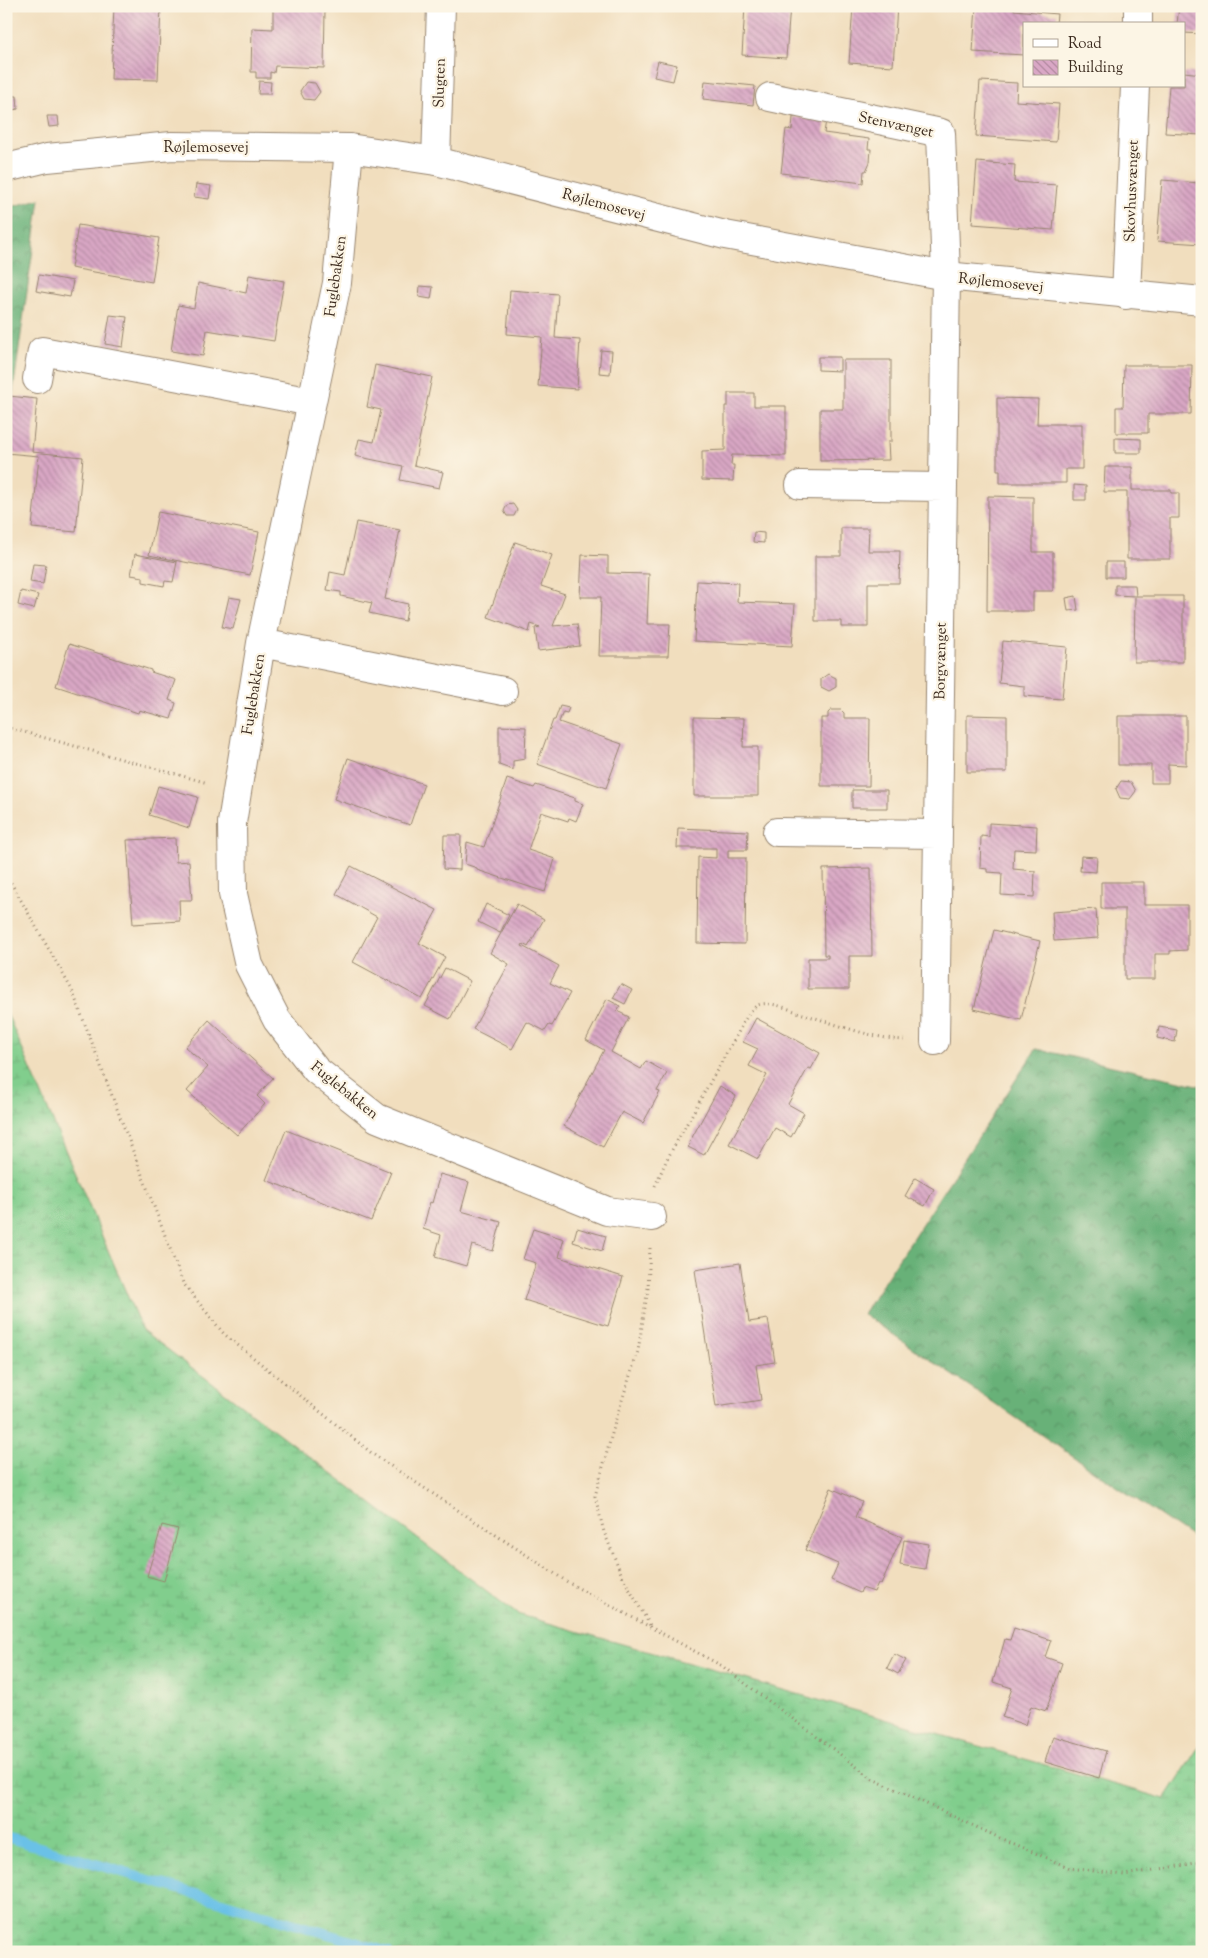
<svg xmlns="http://www.w3.org/2000/svg" width="1208" height="1958" font-family="'Sorts Mill Goudy',serif">
	<style>
		.forest { fill: url(#forest-crowns); stroke: #526e4b }
		.wetland { fill: url(#wetland-marsh); stroke: #5e7c56 }
		.lines { fill: none; stroke-linecap: round; stroke-linejoin: round }
		.stream { stroke: #6ac1e7; stroke-width: 10 }
		.building { fill: url(#building-back-hatch) }
		.minor-casing { stroke: #96846e; stroke-width: 30 }
		.tertiary-casing { stroke: #96846e; stroke-width: 30 }
		.path { stroke: #96846e; stroke-width: 3; stroke-dasharray: 1 4; stroke-linecap: butt }
		.minor { stroke: #fff; stroke-width: 28 }
		.tertiary { stroke: #fff; stroke-width: 28 }
		.labels { text-anchor: middle; stroke-width: 4.5; stroke-linejoin: round; paint-order: stroke }
		.street-label { font-size: 15px; fill: #3b2a1e; stroke: #fcf5e5 }
	</style>
	<defs>
		<pattern id="forest-crowns" width="20" height="18" patternUnits="userSpaceOnUse" patternTransform="scale(1.25)"><rect width="20" height="18" fill="#68b178"/><path d="M2 6a3 3 0 1 1 6 0M12 15a3 3 0 1 1 6 0" fill="none" stroke="#579062"/></pattern>
		<pattern id="wetland-marsh" width="20" height="14" patternUnits="userSpaceOnUse" patternTransform="scale(1.25)"><rect width="20" height="14" fill="#81ce8d"/><path d="M1 5h8M5 5V1M11 12h8M15 12V8" fill="none" stroke="#70b179"/></pattern>
		<pattern id="building-back-hatch" width="6" height="6" patternUnits="userSpaceOnUse" patternTransform="scale(1.25)"><rect width="6" height="6" fill="#d9a7c5"/><path d="M-1 5l2 2M0 0l6 6M5-1l2 2" fill="none" stroke="#b1889f"/></pattern>
	</defs>
	<rect width="100%" height="100%" fill="#fcf5e5"/>
	<filter id="ink" filterUnits="userSpaceOnUse"><feTurbulence type="fractalNoise" baseFrequency=".02" numOctaves="2"/><feDisplacementMap in="SourceGraphic" scale="10" xChannelSelector="R" yChannelSelector="G"/><feConvolveMatrix kernelMatrix="1 2 1 2 8 2 1 2 1" color-interpolation-filters="sRGB"/></filter>
	<filter id="wash" filterUnits="userSpaceOnUse"><feTurbulence type="fractalNoise" baseFrequency=".0096" numOctaves="4" result="noise"/><feDisplacementMap in="SourceGraphic" scale="20" xChannelSelector="R" yChannelSelector="G"/><feGaussianBlur stdDeviation="1.12" result="paint"/><feColorMatrix in="noise" values="0 0 0 0 0 0 0 0 0 0 0 0 0 0 0 0 0 1.4 0 .05"/><feComposite in="paint" operator="in"/></filter>
	<g filter="url(#wash)">
		<rect width="100%" height="100%" fill="#f1debe"/>
		<path class="forest" d="M40,199L6,441V208Z
			M1036,1049L1202,1086V1544L863,1314Z"/>
		<path class="wetland" d="M6,1011L142,1330L517,1614L1165,1799L1202,1742V1952H6Z"/>
		<g class="lines">
			<path class="stream" d="M6,1837L388,1952"/>
		</g>
		<g id="blocks">
			<path class="building" d="M114,6H161L158,80L111,79Z
				M745,6H790L786,58L742,55Z
				M853,6H897L893,66L849,63Z
				M976,6H1014V10L1057,14L1056,24H1024V55L973,52Z
				M1179,6H1202V34L1184,33V24H1177Z
				M273,9L325,10L324,68L275,66L274,73L270,72V78H256V72H251L252,28L273,29Z
				M658,61L677,65L673,81L654,77Z
				M1184,72L1202,74V135L1165,133L1169,86H1184Z
				M259,81L271,82L270,94H258Z
				M705,81L755,86L753,105L703,99Z
				M980,81L1017,83L1016,101L1059,104L1056,142L976,136Z
				M306,82L315,83L320,92L314,100L304,99L300,91Z
				M12,90V96H17L18,109L6,111V91Z
				M47,116H58L59,126L49,127Z
				M793,117L826,120L824,133L869,139L868,149H871L870,162L866,171H864L863,183L781,173L786,129L792,130Z
				M977,162L1015,165L1014,182L1057,185L1053,230L972,224Z
				M1162,180L1200,183L1199,200H1202V244L1157,241Z
				M196,184L211,186L209,199L194,197Z
				M78,225L159,238L152,282L71,268Z
				M39,275L73,281L70,297L36,291Z
				M249,275L284,281L274,341L207,330L203,356L171,351L178,305L194,308L198,283L246,293Z
				M420,286L433,287L431,299L419,297Z
				M510,290L558,294L555,338L580,340L577,389L538,386L542,337L507,334Z
				M110,315L127,317L123,347L105,344Z
				M601,350L612,351L610,374L599,373Z
				M818,357H840V371L818,370Z
				M843,360H891V442H888L889,460L820,461V409H843Z
				M375,365L432,377L414,465L443,472L439,488L400,480L403,466L355,456L359,439L374,442L381,410L367,407Z
				M1124,365H1192L1191,414H1148V433H1116V407H1123Z
				M728,393H754V406H786V456L732,455L731,465H734L733,481L702,480V451L725,450V406H728Z
				M9,396L37,399L32,452L83,457L76,532L32,528L39,456L6,453Z
				M997,398L1038,399L1037,424H1082V469H1066V483H1000V470H997Z
				M1115,438L1141,439V453H1115Z
				M1105,467H1132V490H1171V493H1179V518H1170V559H1127V492H1104Z
				M1074,485L1086,486V500H1074Z
				M988,496L1033,497V552H1053V591H1033V611H987Z
				M513,504L517,510L514,516H507L504,511L507,505Z
				M158,512L259,532L250,575L149,555Z
				M356,522L400,530L385,599L408,604L405,621L369,613L372,603L341,596V592L327,590L330,572L345,575Z
				M841,528H869L868,551H900L899,583H868V627H841V621H815V556H841Z
				M754,532L764,533V543L753,542Z
				M515,542L552,555L541,586L565,594L553,626L577,624L580,646L538,651L535,628L540,627L531,624L529,632L488,617Z
				M135,554L177,562L173,582L165,581L164,586L143,582V577L131,575Z
				M582,555L608,556V573L649,574L647,624H670L668,656H599L601,597H580Z
				M1106,562H1124V577H1106Z
				M33,564L46,565L43,584L30,582Z
				M697,581L738,583L737,602L795,604L792,646L694,641Z
				M1115,585H1135L1136,596H1183V662H1134L1135,596L1115,595Z
				M21,591L38,595L34,609L18,605Z
				M1076,596L1078,610L1068,611L1066,598Z
				M229,597L241,599L233,629L222,627Z
				M1003,641L1067,647L1062,699L1024,696V686L999,683Z
				M69,644L151,670V672L176,680L169,700L176,703L171,719L139,710L138,713L56,686Z
				M828,674L836,678V687L829,691L821,687V679Z
				M560,706L569,708L567,713L563,712L559,722L622,744L606,788L537,764L553,720H555Z
				M831,710H841L844,713V718H870L869,786H821V718H828V713Z
				M967,715L1007,716V772H967Z
				M1118,716H1186V765L1168,764V783H1151V765H1118Z
				M694,717L744,718L743,747H758V796H694Z
				M499,726L526,727L525,759L513,761V770L499,765Z
				M348,758L424,784L410,825L334,799Z
				M507,779L534,788L536,785L575,798V801L583,804L576,821L569,818L568,821L541,812L528,850L555,859L545,892L477,870V868L465,864L467,842L484,847Z
				M1121,781L1131,782L1136,791L1130,799L1120,798L1116,789Z
				M158,786L198,797L189,828L149,815Z
				M852,790H887V808H852Z
				M989,823L1037,826L1036,850L1014,849L1013,869L1035,871L1034,897L1001,895L1002,873L987,872V869L980,868L981,836L989,837Z
				M678,828L748,831L747,850H728V858H746L745,944L697,943L698,857L716,858V848H677Z
				M444,835H461L460,870L443,869Z
				M175,838L176,862L189,861L192,900H179L180,921L133,924L127,840Z
				M1081,856L1097,857L1096,872L1080,871Z
				M351,866L437,910L419,943L445,957L422,999L353,962L377,917L336,894Z
				M871,868L872,956H849V989H808V958H828V955H824L823,869Z
				M1101,882H1144V905H1187V950L1170,951V954H1155V979H1125V909H1101Z
				M486,904L509,915L500,933L478,922Z
				M517,904L544,919L528,947L523,944L522,946L559,966L550,983L570,993L552,1026L549,1025L545,1031L527,1022L512,1049L473,1029L509,964L490,953Z
				M1096,909L1098,938L1054,941L1052,912Z
				M994,930L1040,941L1021,1020L974,1009Z
				M445,968L470,981L450,1019L425,1006Z
				M621,984L632,990L625,1004L613,998Z
				M607,999L620,1006L617,1011L629,1017L611,1052L641,1069L646,1061L667,1073L657,1091L660,1092L643,1123L622,1112L603,1147L564,1126L604,1050L586,1040Z
				M756,1018L820,1053L811,1069L808,1068L788,1104L804,1113L791,1137L775,1128L758,1159L729,1144L767,1075L749,1066L758,1049L743,1042Z
				M209,1020L273,1078L257,1096L265,1104L237,1135L187,1091L208,1067L185,1047Z
				M1159,1027L1177,1030L1175,1042L1157,1038Z
				M720,1086L736,1096L704,1155L688,1147L690,1144L689,1143Z
				M286,1130L391,1172L371,1221L266,1180Z
				M440,1174L469,1182L461,1211L501,1222L493,1251L472,1245L466,1266L435,1257L441,1235L423,1229L430,1202L432,1203Z
				M915,1178L934,1189L925,1206L905,1196Z
				M577,1228L606,1236L602,1251L573,1242Z
				M533,1229L564,1239L559,1257L623,1277L608,1326L524,1300L536,1263L523,1259Z
				M740,1263L749,1322L768,1319L775,1362L756,1365L761,1400L716,1407L695,1270Z
				M831,1488L862,1502L855,1517L902,1537L881,1584L878,1583L874,1592L862,1588L860,1593L831,1580L838,1564L805,1550Z
				M162,1525L178,1529L164,1581L147,1576Z
				M904,1540L929,1544L925,1569L900,1565Z
				M1014,1628L1051,1640L1045,1657L1062,1663L1046,1711L1031,1706L1025,1725L1002,1717L1012,1688L993,1682L1005,1639L1010,1640Z
				M894,1654L906,1660L898,1674L887,1668Z
				M1053,1736L1106,1751L1099,1778L1045,1762Z"/>
		</g>
	</g>
	<g filter="url(#ink)">
		<use href="#blocks" fill-opacity="0" stroke="#96846e" stroke-width="1"/>
		<g class="lines">
			<defs>
				<path id="minor" d="M1138,6V24
					M770,97L941,133L946,276L935,1041
					M349,148L337,283L261,643L232,823L233,894L249,965L277,1020L316,1070L377,1118L607,1211L652,1217
					M436,161L441,6
					M1126,295L1135,86
					M37,379L42,351L312,402
					M800,485L943,487
					M261,643L503,691
					M777,832L938,834"/>
				<path id="tertiary" d="M6,168L47,158L172,146L349,148L436,161L725,235L946,276L1202,301"/>
			</defs>
			<use href="#minor" class="minor-casing"/>
			<use href="#tertiary" class="tertiary-casing"/>
			<path class="path" d="M6,727L208,783
				M6,874L72,990L183,1283L224,1334L374,1455L569,1583L722,1666L873,1779L1002,1839L1070,1868L1124,1875L1202,1862
				M655,1186L667,1159L749,1013C753,1009 756,1005 761,1004C775,1002 790,1010 803,1014C836,1024 870,1038 904,1040
				M650,1248L648,1288L638,1351L616,1419L595,1496L604,1532L623,1578L651,1627"/>
			<use href="#minor" class="minor"/>
			<use href="#tertiary" class="tertiary"/>
		</g>
	</g>
	<g class="labels">
		<g class="street-label">
			<text transform="translate(439 83) rotate(-88)" y="5">Slugten</text>
			<text transform="translate(896 124) rotate(12)" y="5">Stenvænget</text>
			<text x="206" y="152">Røjlemosevej</text>
			<text transform="translate(1131 191) rotate(-88)" y="5">Skovhusvænget</text>
			<text transform="translate(604 204) rotate(15)" y="5">Røjlemosevej</text>
			<text transform="translate(335 276) rotate(-82)" y="5">Fuglebakken</text>
			<text transform="translate(1001 282) rotate(6)" y="5">Røjlemosevej</text>
			<text transform="translate(940 661) rotate(-89)" y="5">Borgvænget</text>
			<text transform="translate(253 694) rotate(-81)" y="5">Fuglebakken</text>
			<text transform="translate(345 1090) rotate(39)" y="5">Fuglebakken</text>
		</g>
	</g>
	<rect width="1208" height="1958" fill="none" stroke="#fcf5e5" stroke-width="25"/>
	<rect x="1023" y="22" width="162" height="65" fill="#fcf5e5" stroke="#afa495"/>
	<rect x="1033" y="39" width="25" height="8" fill="#ffffff" stroke="#afa495"/>
	<text x="1068" y="48" font-size="15" fill="#3b2a1e">Road</text>
	<rect x="1033" y="60" width="25" height="15" fill="url(#building-back-hatch)" stroke="#afa495"/>
	<text x="1068" y="72" font-size="15" fill="#3b2a1e">Building</text>
</svg>
